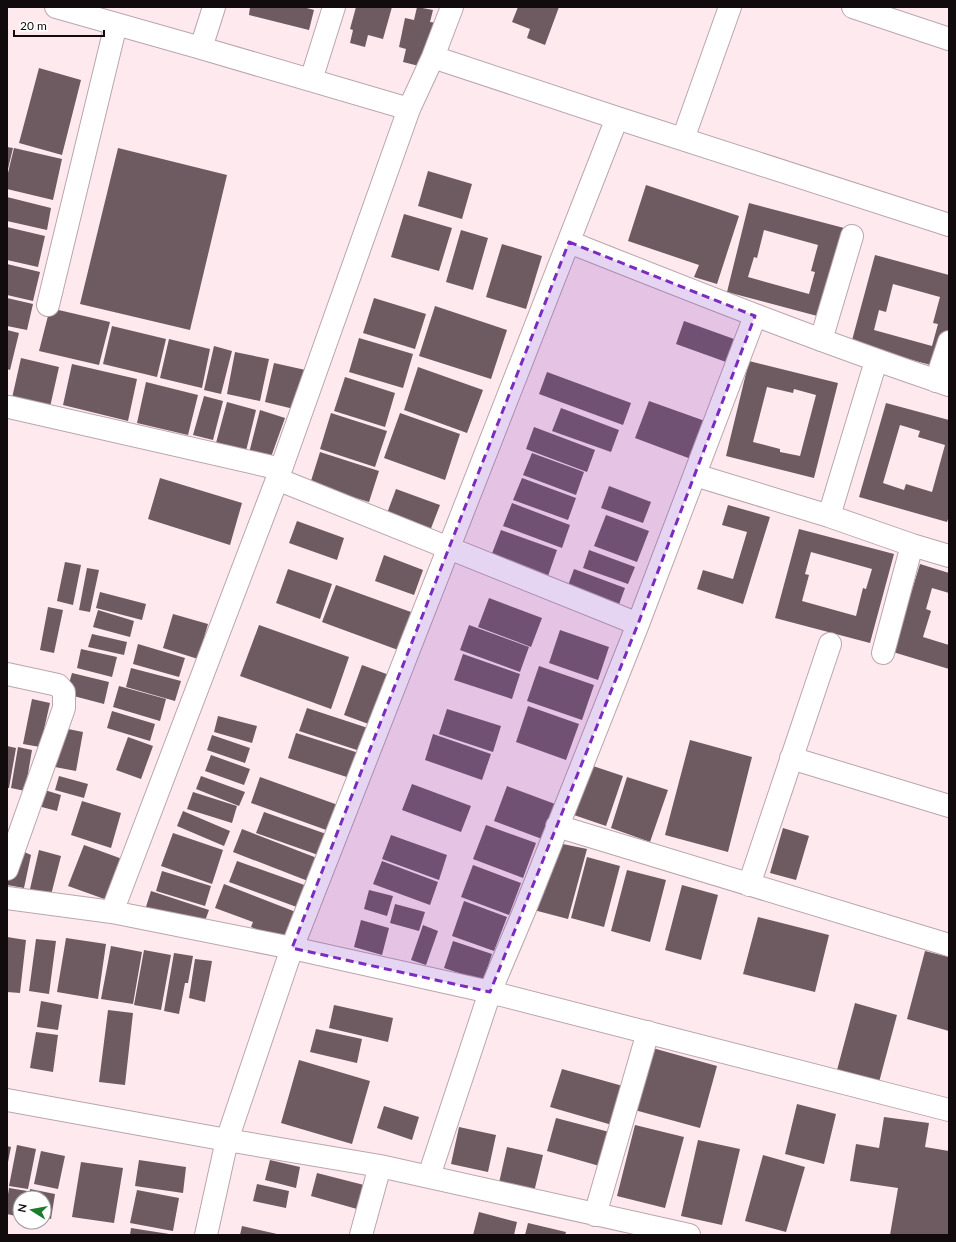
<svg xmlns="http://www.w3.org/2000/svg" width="956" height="1242" font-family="Lato,sans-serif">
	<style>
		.building { fill: #6d5b61; fill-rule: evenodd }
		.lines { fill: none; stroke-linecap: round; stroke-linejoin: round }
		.minor-casing { stroke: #baa6ad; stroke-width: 24 }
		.minor { stroke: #fff; stroke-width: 22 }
		.marked { fill: #7b2cbf; fill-opacity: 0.2; stroke: #7b2cbf; stroke-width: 3; stroke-dasharray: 8 5; stroke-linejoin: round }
	</style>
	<rect width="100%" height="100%" fill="#fee9ef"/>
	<path class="building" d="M250,7H303L314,10L309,30L249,15Z
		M356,7H392L383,39L368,35L365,47L350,43L353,30L350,29Z
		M417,7L433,10L430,22L437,23L419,66L403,62L406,49L399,47L405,18L414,20Z
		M518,7H559L545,45L527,38L530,29L512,22Z
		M39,68L81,80L62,155L19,143Z
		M7,147L13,148L8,169H7Z
		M14,148L62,159L53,200L7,189V177Z
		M118,148L227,175L190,330L80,304Z
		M428,171L472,184L462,219L418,206Z
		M646,185L739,216L717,284L694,277L699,265L628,241Z
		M7,197L51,208L47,230L7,221Z
		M749,203L844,228L821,317L727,292ZM764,230L818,245L811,271L815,272L809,294L748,277L754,257L757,258Z
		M404,214L452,228L439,271L391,257Z
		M7,227L45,236L38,267L7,260Z
		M461,230L488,238L473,290L446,282Z
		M502,244L542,256L526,309L486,297Z
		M875,255L949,275V358L946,369L851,344ZM893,284L940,297L933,323L938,324L932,346L874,330L879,310L886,312Z
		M7,264L40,272L33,301L7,295Z
		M7,298L33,304L27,330L7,326Z
		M374,298L426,314L415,349L363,333Z
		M435,306L507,330L491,379L419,356Z
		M50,308L110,322L99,365L39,351Z
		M684,321L734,339L726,362L676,344Z
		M112,326L166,339L157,377L103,364Z
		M7,330L19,333L10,370L7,369Z
		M359,338L413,354L403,388L349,372Z
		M169,339L210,349L202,388L160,378Z
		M214,346L232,351L221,394L204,390Z
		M235,352L269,359L260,401L227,394Z
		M21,358L59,367L50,407L12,398Z
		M749,361L838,383L814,478L726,456ZM767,387L793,393L794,389L816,395L800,456L780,452V449L753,442Z
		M274,363L310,371L298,410L265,402Z
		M72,364L137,379L128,421L63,405Z
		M418,367L483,390L467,433L404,410Z
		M547,372L631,403L623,425L539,394Z
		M345,377L395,393L385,427L334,411Z
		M146,382L198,395L188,435L137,423Z
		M204,396L223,401L213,440L193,435Z
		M649,401L705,421L691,459L635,438Z
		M227,402L256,410L246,451L216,443Z
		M886,403L949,420V516L947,522L859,497ZM900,425L920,431L918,437L945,445L932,492L906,484L904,490L883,483Z
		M561,408L619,430L611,452L552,431Z
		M260,410L285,418L271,457L249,453Z
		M331,413L387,431L375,467L320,449Z
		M400,413L460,434L445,480L384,458Z
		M534,427L595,450L587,472L526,449Z
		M320,452L379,471L369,502L310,484Z
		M532,453L584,472L576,495L523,475Z
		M160,478L242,503L230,545L148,519Z
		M522,478L576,498L568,520L513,500Z
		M609,486L651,502L643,523L601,508Z
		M396,489L440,505L430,531L386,516Z
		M512,503L570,525L562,548L503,526Z
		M728,505L770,517L743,604L697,589L703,570L733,579L747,532L722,525Z
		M606,515L649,531L637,562L594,546Z
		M297,521L344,538L337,560L289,543Z
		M799,529L894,554L870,643L775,618ZM811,552L872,569L866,589L863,588L856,616L802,601L809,575L805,574Z
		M501,530L557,550L548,576L491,556Z
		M589,550L635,567L628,584L583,568Z
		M384,555L423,570L414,595L375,581Z
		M65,562L81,565L73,605L57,601Z
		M920,564L949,573V593L932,588L926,609L931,611L923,637L949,645V669L893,652Z
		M87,568L99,570L90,612L79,610Z
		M288,569L332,584L320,619L276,603Z
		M574,569L625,588L617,610L566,591Z
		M336,585L411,612L398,650L322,622Z
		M100,592L146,604L142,620L96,608Z
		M489,598L542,618L531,647L478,627Z
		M48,607L63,610L54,653L40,650Z
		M98,610L134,621L130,637L93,627Z
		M173,614L208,624L198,659L163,648Z
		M259,625L349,657L331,709L240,676Z
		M469,625L529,647L520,672L460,650Z
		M560,630L609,647L598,680L549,663Z
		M92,634L127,642L124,655L88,647Z
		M138,644L185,658L179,677L133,664Z
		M81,649L117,657L112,677L77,668Z
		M463,654L520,674L512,699L454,680Z
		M362,665L392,676L374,726L344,715Z
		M539,666L594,685L582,720L527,701Z
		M131,668L181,681L175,701L126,687Z
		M72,673L109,682L104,704L66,694Z
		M119,686L166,699L160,721L113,707Z
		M32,699L50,703L40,747L23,744Z
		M528,706L579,724L566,760L516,742Z
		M307,708L374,730L366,753L299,731Z
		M447,709L501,726L493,752L439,734Z
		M112,711L155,724L150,741L107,728Z
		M218,716L257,726L252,743L214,732Z
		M63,728L83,732L76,771L55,767Z
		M296,733L362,754L353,779L288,758Z
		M433,734L491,754L482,780L425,760Z
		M212,735L250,748L245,763L207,750Z
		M128,737L153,746L141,779L116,770Z
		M690,740L752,757L728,852L665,835Z
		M7,746L16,748L9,788H7Z
		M18,747L32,750L25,791L11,788Z
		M211,755L250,769L244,785L205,771Z
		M587,764L623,776L606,826L571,814Z
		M59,776L88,784L84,798L55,790Z
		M201,776L245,792L239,806L196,789Z
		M260,777L338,805L329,831L251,803Z
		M627,777L668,790L650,842L611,828Z
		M412,784L471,806L461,832L402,810Z
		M507,786L555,804L542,839L494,821Z
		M38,788L61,795L57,811L34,805Z
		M193,792L237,806L232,823L187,809Z
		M82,801L121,813L111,848L71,835Z
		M183,811L230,831L224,846L177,826Z
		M264,812L329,835L321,856L256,833Z
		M486,825L536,843L523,878L473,859Z
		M783,828L809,836L796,880L770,873Z
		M242,829L317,858L308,881L233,852Z
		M173,833L223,850L212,884L161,866Z
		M391,835L447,855L439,880L382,859Z
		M558,843L587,849L568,919L530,909Z
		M84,845L125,860L110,901L68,886Z
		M20,850L31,855L24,888L7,885V879Z
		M39,850L61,856L51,895L30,889Z
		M587,857L620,866L604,927L571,918Z
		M237,861L310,887L302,909L229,882Z
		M382,861L438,882L430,905L373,884Z
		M473,865L521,883L509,915L461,897Z
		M627,870L666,880L650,942L611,931Z
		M162,871L211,886L205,906L156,891Z
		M224,884L301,914L290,942L251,927L253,922L215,908Z
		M682,885L718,895L701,960L665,950Z
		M369,890L393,896L387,916L364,909Z
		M151,891L209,910L202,929L145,910Z
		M464,901L507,917L494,951L452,936Z
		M395,904L425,912L419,931L390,923Z
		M758,917L829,935L815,992L743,974Z
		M361,920L389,928L382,955L354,947Z
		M423,925L438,931L426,965L411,960Z
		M7,937L26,940L20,993L7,992Z
		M66,938L106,944L98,999L57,992Z
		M36,939L56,941L49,994L29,991Z
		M453,941L492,954L483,981L444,968Z
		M111,946L142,952L133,1004L101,999Z
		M144,950L171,955L161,1010L134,1005Z
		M925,951L949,957V1031L907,1019Z
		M174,953L193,956L188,983H185L179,1014L164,1011Z
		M195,959L212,961L205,1002L189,998Z
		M41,1001L62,1005L58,1030L37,1027Z
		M855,1003L897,1015L878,1086L836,1074Z
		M334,1005L393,1018L388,1042L329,1028Z
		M108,1010L133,1013L125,1085L99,1082Z
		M316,1029L362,1039L357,1063L310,1052Z
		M36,1032L58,1035L53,1072L30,1068Z
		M649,1047L717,1066L700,1128L631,1109Z
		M299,1060L370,1081L352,1144L281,1123Z
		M562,1069L630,1088L619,1127L550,1107Z
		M797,1104L836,1114L824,1164L785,1154Z
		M384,1106L419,1117L412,1140L377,1128Z
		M884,1117L929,1123L925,1147L949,1151V1235H890L898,1188L850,1181L856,1144L879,1148Z
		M556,1118L613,1133L603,1167L547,1151Z
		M635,1125L684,1137L665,1208L617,1196Z
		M459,1127L496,1135L488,1172L451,1164Z
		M698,1140L740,1149L722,1225L681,1216Z
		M17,1145L36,1149L28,1189L9,1186Z
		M7,1146L11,1147L8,1162H7Z
		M507,1147L543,1155L534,1192L499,1183Z
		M41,1151L65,1156L58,1189L34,1184Z
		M763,1155L805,1167L786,1232L745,1221Z
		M139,1160L186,1167L183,1193L135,1186Z
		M270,1160L300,1167L296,1188L265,1180Z
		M81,1162L123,1168L114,1223L72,1217Z
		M317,1173L364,1185L357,1209L311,1196Z
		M257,1184L289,1191L286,1208L253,1201Z
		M9,1188L27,1191L26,1198H20V1217L7,1214V1201Z
		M30,1189L55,1194L51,1219L44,1218V1198H29Z
		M137,1190L179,1198L173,1231L130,1223Z
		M479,1212L517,1222L514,1235H473Z
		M528,1223L566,1232L565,1235H525Z
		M242,1226L277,1234V1235H240Z
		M131,1228L169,1234V1235H130Z"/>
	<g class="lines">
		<defs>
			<path id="minor" d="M56,7L201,48L409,109
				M853,7L949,39
				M201,48L214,7
				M433,57L617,118L949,225
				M311,80L334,7
				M683,139L730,7
				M569,242C695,292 820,342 949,385
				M48,305L116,24
				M821,340L852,236
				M936,381L949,342
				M9,407L281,469
				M695,475L829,516L912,545L949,556
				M277,479L638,624
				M829,516L876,361
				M883,653L912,545
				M7,674L58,685L64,692V708L7,869
				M791,758L949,806
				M557,826L949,945
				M749,885L830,644
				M7,898L112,912L292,948L490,992L949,1110
				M112,912L281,469L409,109L433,57L452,7
				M7,1100L227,1140L380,1166L689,1235
				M429,1176L490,992L525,909L638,624L755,316
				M595,1215L648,1032
				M206,1235L227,1140L292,948L617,118
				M361,1235L380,1166"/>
		</defs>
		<use href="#minor" class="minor-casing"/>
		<use href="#minor" class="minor"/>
	</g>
	<path class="marked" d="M569,242L755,316L638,624L490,992L292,948Z"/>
	<rect width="956" height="1242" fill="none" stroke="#110b0d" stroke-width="16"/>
	<g transform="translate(32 1210) rotate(281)"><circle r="19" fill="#ffffff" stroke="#a09d9e"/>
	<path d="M0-3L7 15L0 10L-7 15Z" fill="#197c2e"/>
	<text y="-6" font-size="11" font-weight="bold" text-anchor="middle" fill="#110b0d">N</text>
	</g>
	<path d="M14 30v6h90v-6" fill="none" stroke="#110b0d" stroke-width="2"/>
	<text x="20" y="30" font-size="12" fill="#110b0d" stroke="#ffffff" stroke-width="3" paint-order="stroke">20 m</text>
</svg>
